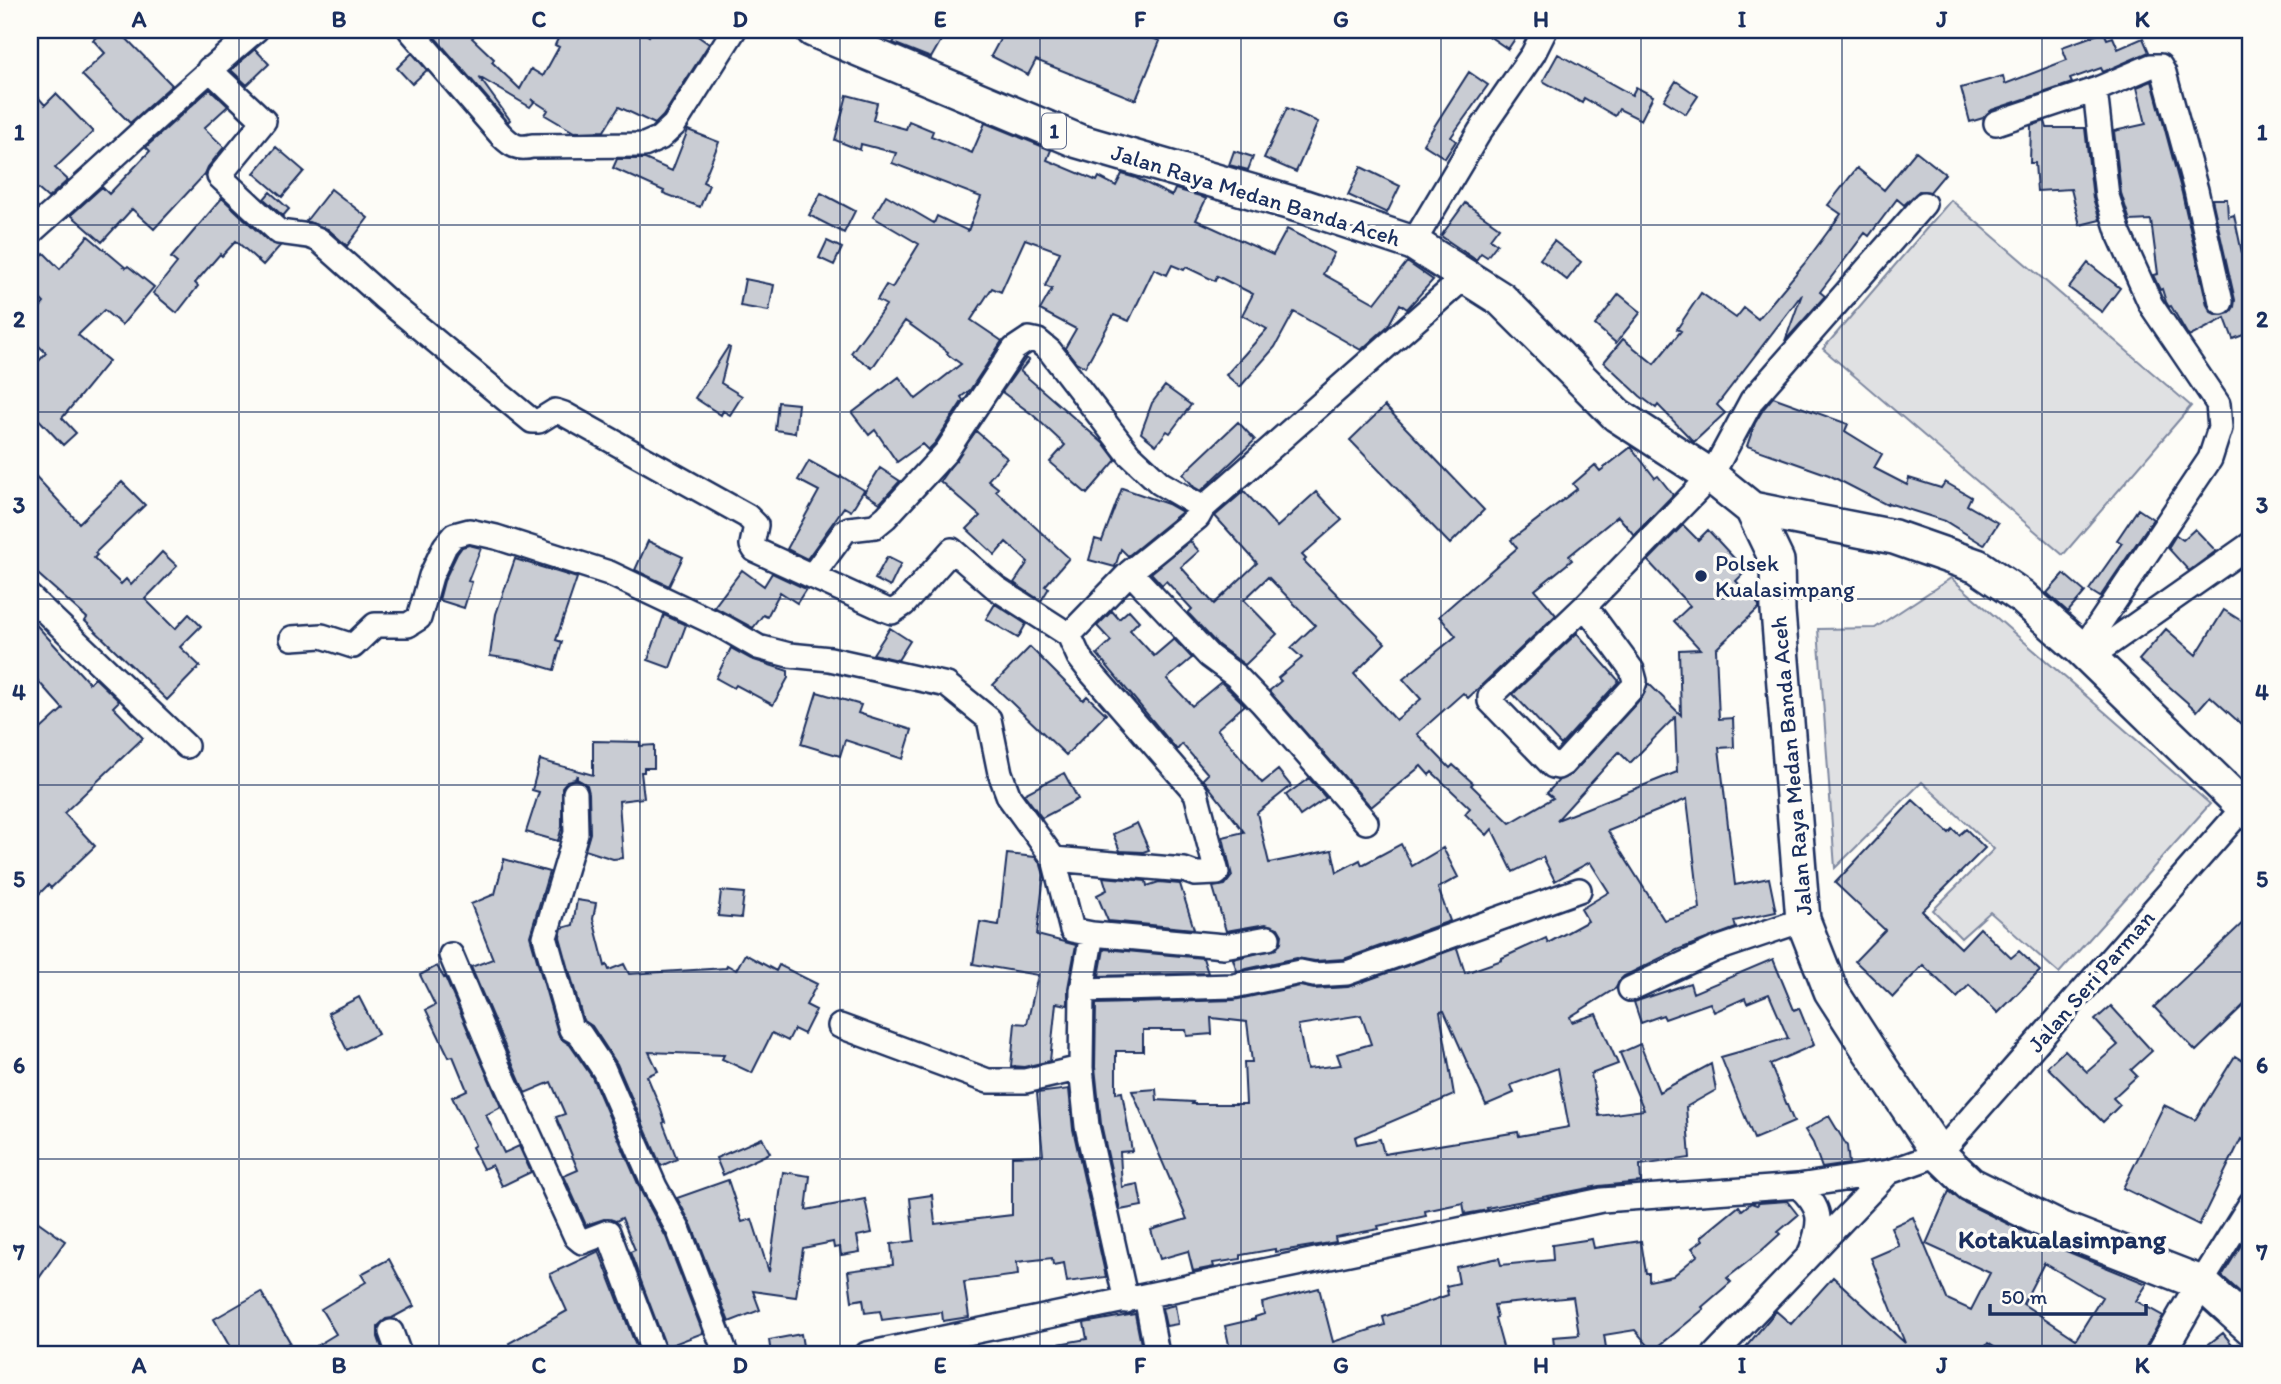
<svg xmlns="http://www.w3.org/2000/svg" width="2281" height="1384" font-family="Itim,sans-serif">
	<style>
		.green { fill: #e0e1e3; stroke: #7e88a0; stroke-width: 2 }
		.building { fill: #c9ccd3; stroke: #1b2f5e; stroke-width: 2; fill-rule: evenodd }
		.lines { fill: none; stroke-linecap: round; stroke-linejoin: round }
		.minor-casing { stroke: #1b2f5e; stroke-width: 28 }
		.major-casing { stroke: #1b2f5e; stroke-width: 33 }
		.highway-casing { stroke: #1b2f5e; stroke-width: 38 }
		.minor { stroke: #fdfcf7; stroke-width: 23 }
		.major { stroke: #fdfcf7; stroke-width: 28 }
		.highway { stroke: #fdfcf7; stroke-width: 33 }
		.grid { fill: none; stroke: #1b2f5e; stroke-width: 2; stroke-opacity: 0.55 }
		.poi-dot { fill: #1b2f5e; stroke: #fdfcf7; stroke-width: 2.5 }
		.labels { text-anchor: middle; stroke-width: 7; stroke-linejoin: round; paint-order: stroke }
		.shield { fill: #fdfcf7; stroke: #5f6c8c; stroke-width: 2 }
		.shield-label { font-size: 21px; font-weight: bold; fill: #1b2f5e }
		.street-label { font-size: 23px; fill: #1b2f5e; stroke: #fdfcf7 }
		.poi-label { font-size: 23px; fill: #1b2f5e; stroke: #fdfcf7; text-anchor: start }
		.quarter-label { font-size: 26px; font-weight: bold; fill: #1b2f5e; stroke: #fdfcf7 }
		.neatline { fill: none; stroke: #1b2f5e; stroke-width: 2.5 }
		.grid-label { font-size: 23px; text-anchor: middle; font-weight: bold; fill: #1b2f5e }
	</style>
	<rect width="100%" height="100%" fill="#fdfcf7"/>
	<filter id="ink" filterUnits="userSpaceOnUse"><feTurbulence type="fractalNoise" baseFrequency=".0143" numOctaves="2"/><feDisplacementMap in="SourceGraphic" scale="14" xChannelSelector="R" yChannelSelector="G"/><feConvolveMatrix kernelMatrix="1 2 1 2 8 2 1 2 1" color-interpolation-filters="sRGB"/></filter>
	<g filter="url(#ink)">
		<path class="green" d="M1951,200L2191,406L2063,555L1823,349Z
			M1951,578L2210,804L2059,973L1990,912L1961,938L1933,910L1994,849L1922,782L1835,868L1818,629L1875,628Z"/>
		<path class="building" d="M104,30H118L172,85L130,123L82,75L105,53L93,40Z
			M436,30H479L472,38L494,59L492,62L520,89L531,69L543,76L559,47L555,45L562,30H640L649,36L653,30H689L709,44L663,116L655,124L619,107L604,131L574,132L545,115L548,110L531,99L534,102L530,107L479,77L510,120L508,122L432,34Z
			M901,30H929L943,37L931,58L893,43Z
			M1005,30H1132L1160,41L1136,100L1036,60L1028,75L991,56Z
			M1480,30H1521L1508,49Z
			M2104,32L2107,39L2113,37L2118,49L2143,38L2149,52L2103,72L2101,68L2070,79L2072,83L1992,110L1983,118L1970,122L1961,88L2003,76L2005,84L2067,60L2062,47Z
			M255,49L269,64L247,85L231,70Z
			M412,53L427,70L412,84L397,68Z
			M1558,54L1632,95L1636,87L1653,96L1641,120L1619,109L1615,116L1584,98L1582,103L1543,81Z
			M1469,72L1488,85L1451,137L1456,141L1445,158L1423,144Z
			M1676,81L1698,96L1686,114L1664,100Z
			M2152,81L2182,193L2207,305L2211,312L2217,315L2230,313L2234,307L2235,300L2212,199H2227L2228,217L2234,215L2242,253L2251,285V297L2244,300L2251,319V332L2233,339L2225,318L2189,337L2171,306L2169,307L2166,302L2162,289L2160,290L2153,275L2158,274L2151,220L2130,221L2121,193L2114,131L2146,124L2137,87Z
			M30,88L45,105L56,94L93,132L55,168L68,180L48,198L30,182Z
			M210,89L228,106L204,128L224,147L208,167L205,174L154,229L132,209L102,242L71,215L102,187L109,194L150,151L146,147Z
			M847,95L877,103L873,120L906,129L909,121L933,131L931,136L972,153L985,123L1051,150L1047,160L1097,181L1099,177L1116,186L1122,174L1136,178L1172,196L1175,189L1200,196L1206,199L1196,220L1273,255L1287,229L1334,253L1323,274L1375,303L1407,262L1433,280L1407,309L1400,304L1388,326L1361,350L1294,312L1275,347L1240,387L1226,375L1267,329L1242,315L1253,294L1217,276L1215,281L1186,267L1184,270L1172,265L1167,275L1154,269L1129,321L1114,315L1085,367L1076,362L1065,348L1076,329L1040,310L1052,289L1045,286L1060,252L1025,239L1001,292L992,288L971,320L1002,341L970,390L961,397L963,400L935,443L928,450L922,444L897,462L875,430L869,435L852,413L899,377L916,399L961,364L947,354L948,352L905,321L872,368L851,353L886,305L877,300L886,285L892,288L919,244L873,217L886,195L934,223L937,216L968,231L981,197L892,163L896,153L861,144L860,150L835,140Z
			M1287,108L1318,122L1296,172L1264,158Z
			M2045,121L2047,128H2085L2093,198L2100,220L2080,225L2071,189L2037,191L2035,163H2030L2031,126Z
			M688,130L719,142L703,182L709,185L700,207L663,193L664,191L613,168L617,159H645L672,171Z
			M276,147L304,171L282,197L254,173Z
			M1234,151L1253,157L1248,170L1229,165Z
			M1916,151L1945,174L1930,192L1919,191L1904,205L1897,199L1869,236L1865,233L1820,292L1825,296L1785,341L1802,294L1717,405L1725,413L1694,442L1658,405L1656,408L1640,396L1604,362L1623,339L1654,364L1681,331L1677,329L1701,293L1736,318L1744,308L1758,319L1804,264L1841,214L1828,205L1857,168L1884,190Z
			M1361,167L1400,186L1387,213L1348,195Z
			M331,189L368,218L347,246L328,229L306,221Z
			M270,192L289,209L283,216L264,199Z
			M821,193L855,211L844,233L809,215Z
			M222,198L269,242L280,246L263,265L236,241L222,256L220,254L195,283L198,286L177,313L153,293L177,263L171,258Z
			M1465,203L1499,227L1490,239L1497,244L1487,257L1481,253L1476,260L1441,236Z
			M88,236L126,268L128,266L154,287L122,325L104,310L78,335L109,361L62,418L76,433L63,445L30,410V371L46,353L30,337V319L44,303L30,289V268L44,253L60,269Z
			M827,241L842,248L834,265L819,258Z
			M1554,241L1581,262L1567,280L1540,259Z
			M2088,263L2120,288L2102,312L2069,288Z
			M745,279L774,285L769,311L740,306Z
			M1619,294L1641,312L1616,343L1595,325Z
			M728,347L730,348L721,383L742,396L730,415L723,411L721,415L695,398Z
			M1026,358L1029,360L1020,371L1104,444L1116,460L1087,494L1050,462L1065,445L1033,415L1002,392Z
			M1165,386L1191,405L1170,433L1167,431L1156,445L1141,433L1152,403Z
			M1773,397L1848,424L1845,431L1882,454L1874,468L1907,485L1909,478L1941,488L1945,482L1971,497L1967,505L1998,523L1984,545L1945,521L1888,503L1887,505L1829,475L1747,446L1755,423L1764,408Z
			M778,402L798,404L795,433L775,430Z
			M1385,406L1484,510L1450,544L1350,440Z
			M1238,422L1255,440L1201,491L1194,487L1183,474Z
			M976,431L1007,458L988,480L998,488L996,491L1069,558L1045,586L1049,588L1041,601L1014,583L1028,562L1006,542L995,555L967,529L980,516L940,481Z
			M1631,447L1655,478L1658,476L1673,495L1634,535L1618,516L1569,556L1572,560L1535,590L1556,615L1468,698L1463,693L1417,734L1450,768L1453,765L1473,783L1471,785L1510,823L1553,798L1547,793L1559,780L1573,773L1643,696L1648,683L1681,715L1679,650L1700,649L1674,621L1690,606L1648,561L1683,525L1698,540L1708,530L1746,571L1736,581L1759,605V608L1716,649L1719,719L1733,718L1734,747L1719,748L1735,885L1769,878L1776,912L1734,921L1736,928L1677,950L1624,976L1618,982L1616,988L1570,1017L1572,1022L1596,1014L1618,1064L1591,1074L1599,1116L1644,1110L1620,1053L1640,1044L1659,1092L1711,1064L1716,1090L1686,1107L1690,1158L1640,1165L1641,1182L1599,1186L1487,1208L1488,1210L1465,1214L1463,1203L1425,1211L1426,1216L1378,1226L1379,1229L1335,1237L1336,1242L1275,1252V1249L1241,1255V1259L1213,1263L1214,1267L1193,1271L1188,1251L1160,1259L1151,1230L1187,1219L1132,1091L1156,1089L1157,1100L1193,1102L1192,1104H1246L1244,1062H1252L1247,1022L1211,1018L1212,1034L1187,1036L1186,1030H1143V1051H1116V1093L1122,1092L1132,1151L1120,1152L1122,1187L1138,1184L1142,1206L1120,1210L1101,1124L1095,1067L1096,1004L1234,1000L1300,986L1314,989L1348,987L1457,948L1465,973L1502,960V958L1546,938L1548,943L1588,921L1581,909L1609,892L1590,862L1555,881L1543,857L1513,872L1492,829L1487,835L1465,814L1470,808L1432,772L1429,775L1421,766L1371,807L1269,691L1281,681L1278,678L1302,658L1291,648L1315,625L1268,577L1244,600L1277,634L1245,665L1218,645L1188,613L1192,609L1166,581L1162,585L1151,573L1190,541L1199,551L1181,567L1214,604L1257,563L1215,516L1244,491L1277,527L1316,492L1342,520L1302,555L1306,559L1304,561L1385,643L1354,674L1396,720L1421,699L1403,679L1456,636L1439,616L1517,548L1511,540L1577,489L1573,484L1595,465L1600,471ZM1675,717L1677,772L1557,820L1619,752L1630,763ZM1687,799L1700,909L1664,920L1608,831ZM1444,1011L1486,1105L1514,1093L1511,1085L1558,1068L1569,1127L1519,1136L1518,1132L1384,1154L1380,1139L1357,1144L1355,1137L1454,1095L1440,1012ZM1361,1015L1371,1044L1337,1054L1341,1065L1307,1069L1298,1025Z
			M809,461L840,478L841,476L864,490L851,511L844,507L807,559L787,549L819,491L798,480Z
			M880,468L900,481L880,503L864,493Z
			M30,470L79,523L122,482L145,505L95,553L97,555L94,558L121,584L126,579L131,585L162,552L177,566L145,599L175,629L189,614L201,626L180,647L200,666L167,700L85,621L87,618L30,567Z
			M1122,488L1168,504L1182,512L1128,556L1121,549L1115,567L1089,560L1095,539L1102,541Z
			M2138,509L2153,519L2100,597L2089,590L2122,543L2117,540Z
			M2195,529L2216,551L2189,571L2168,548L2176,535L2183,540Z
			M648,541L683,557L669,586L635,570Z
			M469,545L481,548L468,581L472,582L464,608L439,600L444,581L457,554L462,547Z
			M887,557L901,564L890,587L875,579Z
			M515,559L577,578L556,640L562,642L554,670L524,661L490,656L496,614Z
			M742,570L764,586L772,573L806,589L797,603L780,592L767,617L763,615L753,628L714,607Z
			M2064,574L2085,592L2068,612L2047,593Z
			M995,604L1026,624L1018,638L986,619Z
			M1129,610L1139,621L1130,630L1154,656L1174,639L1192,658L1167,679L1192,706L1221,682L1245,705L1217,729L1262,783L1278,770L1291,786L1257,813L1269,863L1332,850L1337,872L1360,860L1362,865L1401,844L1412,866L1443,848L1458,877L1438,888L1450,921L1344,959L1315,961L1297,958L1237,971L1233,959L1276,949L1281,942L1282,935L1278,928L1266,924L1226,931L1213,887L1225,885L1232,876L1223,837L1244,832L1203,779L1208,774L1182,744L1177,750L1097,654L1111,641L1097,626L1112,611L1119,619Z
			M2224,610L2251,627V733L2210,696L2197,711L2139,660L2166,629L2196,655Z
			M664,615L686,625L670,668L648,660Z
			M30,618L89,683L95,678L119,701L113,707L143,738L64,813L95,846L51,888L48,885L30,903V739L63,709L30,672Z
			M890,628L910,641L898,660L873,654Z
			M1577,633L1619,681L1561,745L1513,694Z
			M1030,647L1083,700L1087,696L1106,714L1066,755L993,685Z
			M731,648L751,659L788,671V678L773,705L736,685L734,688L716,678Z
			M817,692L861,705L858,713L912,730L903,759L845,740L840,756L801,744Z
			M593,741L640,742V746L654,745V768H644V772H641L644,798L619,801L623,858L613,859L585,850L590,833L589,793L587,785L577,779V775L575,779L567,781L562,787V827L558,841L526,832L539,792L532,790L540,760L593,775Z
			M1064,773L1078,799L1042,818L1024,794Z
			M1309,778L1326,798L1300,816L1286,795Z
			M1913,800L1949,833L1953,829L1959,835L1966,829L1985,848L1922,911L1961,948L1980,928L2011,958L2019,951L2040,971L1998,1013L1969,985L1957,998L1923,965L1893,997L1855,961L1885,930L1835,883Z
			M1137,823L1149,850L1143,852L1120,851L1113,834Z
			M1007,854L1035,857L1041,865L1044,875L1037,935L1076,945L1068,988V1005L1056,1003L1050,1061L1024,1067L1011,1066L1015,1023L1027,1024L1038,975L973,964L980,922L999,925Z
			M504,859L549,872L530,936L558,1033L560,1038L570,1045L592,1077L642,1193L666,1237L703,1333L666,1347L630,1252L635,1250L622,1218L616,1221L604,1219L586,1225L564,1176L578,1170L556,1117L565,1114L551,1082L525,1093L471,967L493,959L471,904L495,894Z
			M1103,877L1146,881L1147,886L1159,882L1180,884L1194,929L1108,921L1097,895L1107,890Z
			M721,891L744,893L741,918L718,916Z
			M577,900L596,903L593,919L605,966L607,965L609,970L624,964L629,974L726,968L727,965L736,970L745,954L776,971L779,965L817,984L806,1005L816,1010L804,1034L794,1029L788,1041L772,1033L752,1073L722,1059L724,1055L649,1052L658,1071L647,1076L659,1104L665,1122L663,1123L677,1159L661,1166L617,1064L592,1026L583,1020L560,937L562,928L573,925Z
			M2251,915V998L2196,1051L2154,1007Z
			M1104,949L1203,958L1208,973L1099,976Z
			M1773,959L1794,1010L1799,1008L1814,1045L1770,1064L1794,1122L1754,1139L1721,1057L1788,1038L1769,994L1747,1003L1745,998L1714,1012L1710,1003L1665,1019L1663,1015L1641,1023L1634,1002L1690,983L1693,993Z
			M437,966L444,978L445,977L501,1107L486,1115L504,1153L519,1146L531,1172L502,1186L492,1165L483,1169L472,1147L475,1145L452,1097L467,1090L453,1056L449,1057L426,1010L435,1005L420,975Z
			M359,997L378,1034L347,1050L328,1013Z
			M2111,1006L2152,1051L2131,1070L2137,1076L2113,1098L2120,1105L2103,1122L2047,1067L2065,1050L2087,1072L2118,1045L2095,1020Z
			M2235,1056L2251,1066V1145L2241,1139L2199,1225L2123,1188L2164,1105L2195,1120Z
			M1069,1089L1073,1129L1106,1277L1067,1282L1064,1263L1053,1265L1052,1258L1017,1262L1018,1275L964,1282L969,1317L943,1321L942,1312L882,1320L880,1311L865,1313L863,1299L852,1301L848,1271L893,1265L891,1244L914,1241L910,1198L932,1195L935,1224L1012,1215V1156L1043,1155L1037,1093Z
			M1829,1116L1847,1146L1849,1164L1822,1168L1813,1143L1805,1130Z
			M762,1138L770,1153L723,1175L716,1158Z
			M783,1172L810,1176L806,1210L865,1199L872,1233L857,1236L860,1252L841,1255L840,1247L834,1248L833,1242L803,1248L796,1297L753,1291L760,1310L729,1322L692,1226L677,1198L728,1180L742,1222L752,1219L769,1272Z
			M1949,1191L1961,1201L2049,1244L2147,1284L2136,1301L2163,1316L2142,1354H2005L1988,1343L1980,1354H1740L1776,1311L1791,1324L1833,1277L1905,1343L1871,1258L1899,1246L1891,1227L1913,1217L1947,1299L1971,1310L1990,1273L1926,1244ZM2044,1263L2102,1297L2076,1339L2023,1304Z
			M1787,1201L1798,1215L1778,1232L1780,1234L1760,1252L1727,1278L1731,1282L1702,1307L1704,1309L1653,1351L1635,1330L1604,1335L1607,1354H1555L1553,1337L1579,1335L1573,1297L1494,1305L1497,1317L1495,1318L1505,1354H1231L1225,1326L1255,1319V1317L1264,1314L1262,1303L1319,1288L1333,1342L1385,1325L1383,1317L1448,1295L1446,1286L1459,1283L1456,1267L1499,1258L1501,1265L1553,1260L1552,1245L1592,1239L1594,1248L1641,1241L1646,1273H1649V1281L1673,1276L1698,1255L1692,1248L1703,1240L1701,1237L1739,1206L1742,1210L1751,1203L1757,1205L1759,1203Z
			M30,1216L65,1241L30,1291Z
			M2251,1229V1302L2222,1276Z
			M599,1251L639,1354H516L509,1343L567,1311L550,1274Z
			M389,1259L414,1306L392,1318L386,1319L378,1326V1337L384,1354H303L336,1334L321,1309L366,1282L361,1274Z
			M261,1292L290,1342L270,1354H234L214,1319Z
			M1175,1305L1178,1324L1166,1326L1162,1308Z
			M1135,1314L1143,1354H1053L1052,1345L1087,1339L1084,1323Z
			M2223,1333L2240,1354H2196Z
			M801,1334L804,1352L771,1354L769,1340Z"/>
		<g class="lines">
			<defs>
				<path id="minor" d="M410,30L501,135C511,145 518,150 532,146L644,145L660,138L674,125L734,30
					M209,69L264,121L219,176L279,232L309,236L319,240L385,299L532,421H539L555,411L564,414L747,516L756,525L752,545L755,550L884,609L892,612L904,604L952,550L996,588L1069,635
					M1996,123L2095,90L2151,66H2160L2164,73L2196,190L2221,302
					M30,233C106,166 179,95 256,30
					M1413,243L1480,131L1533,54L1545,30
					M1130,572L1209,656L1236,676L1262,703L1366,822
					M812,576L845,531L849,529L875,526L886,517L946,452L1014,349L1029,339L1038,341L1050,351L1129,454L1160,483L1203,508
					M30,597L186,746
					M1585,606L1632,670L1635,681L1633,687L1563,764L1558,767L1553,766L1490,701V697L1585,606L1711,476L1752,400L1924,204
					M292,638L322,636L353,646L375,625H408L419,618L431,576L445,546L454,535L469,531L496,537L609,573L725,628L758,647L789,655L830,659L947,685L989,719L1000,773L1009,797L1054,859
					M2082,650L2210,459L2220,428L2218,404L2151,305L2119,234L2107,196L2095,90
					M2090,657L2251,544
					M575,793L576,833L545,937L571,1029L580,1034L604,1070L655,1187L679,1231L726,1354
					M1092,934L1224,946L1268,938
					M451,955L496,1062L576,1237L582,1242L608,1232L654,1354
					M1630,989L1714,950L1803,920
					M1082,990L1234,986L1300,972L1314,975L1347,973L1579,890
					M840,1026L988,1081H1025L1081,1068
					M1798,1186C1822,1208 1822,1220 1811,1251
					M2201,1283L2251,1203
					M1146,1296L1157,1354
					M1126,1301L1087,1126L1081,1068L1082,990L1092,934L1072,930L1054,859L1184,870L1195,874L1217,873L1196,793L1089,670L1079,657L1069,635L1130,572L1198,517L1203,508L1466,276
					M391,1332L399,1354
					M867,1354L1602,1200L1798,1186L1889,1172L1939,1154L2244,807
					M1715,1354L1889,1172"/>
				<path id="major" d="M2160,1354L2201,1283"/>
				<path id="highway" d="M813,30L1078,141L1305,207L1413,243L1501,299L1617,415L1711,476L1752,509L1777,561L1778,611L1803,920L1831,991L1869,1050L1939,1154L1970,1184L2057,1227L2201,1283L2251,1328
					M1752,509L1894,537L1977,566L2021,596L2082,650L2251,814"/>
			</defs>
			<use href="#minor" class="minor-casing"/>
			<use href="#major" class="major-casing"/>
			<use href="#highway" class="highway-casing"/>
			<use href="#minor" class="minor"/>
			<use href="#major" class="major"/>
			<use href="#highway" class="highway"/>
		</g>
	</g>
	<path class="grid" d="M239,30V1354M439,30V1354M640,30V1354M840,30V1354M1040,30V1354M1241,30V1354M1441,30V1354M1641,30V1354M1842,30V1354M2042,30V1354M30,225H2251M30,412H2251M30,599H2251M30,785H2251M30,972H2251M30,1159H2251"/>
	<circle class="poi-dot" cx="1701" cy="576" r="7"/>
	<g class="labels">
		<rect class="shield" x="1042" y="113.5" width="24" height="35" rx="5"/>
		<g class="shield-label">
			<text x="1054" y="138">1</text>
		</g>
		<g class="street-label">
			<text transform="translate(1256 195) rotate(17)" y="8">Jalan Raya Medan Banda Aceh</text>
			<text transform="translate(1791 766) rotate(-95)" y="8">Jalan Raya Medan Banda Aceh</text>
			<text transform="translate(2091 981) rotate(-49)" y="8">Jalan Seri Parman</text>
		</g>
		<g class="poi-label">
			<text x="1715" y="571">Polsek<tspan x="1715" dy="26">Kualasimpang</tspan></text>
		</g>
		<g class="quarter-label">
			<text x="2062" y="1248">Kotakualasimpang</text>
		</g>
	</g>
	<rect width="2281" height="1384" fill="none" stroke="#fdfcf7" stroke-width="77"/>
	<path d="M1990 1304v10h156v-10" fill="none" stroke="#1b2f5e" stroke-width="3.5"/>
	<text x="2001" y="1304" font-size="21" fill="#1b2f5e" stroke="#fdfcf7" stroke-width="5" paint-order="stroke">50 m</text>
	<rect x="38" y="38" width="2204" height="1308" class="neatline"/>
	<g class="grid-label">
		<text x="139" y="27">A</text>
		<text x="339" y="27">B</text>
		<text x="539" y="27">C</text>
		<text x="740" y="27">D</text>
		<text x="940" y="27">E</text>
		<text x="1140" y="27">F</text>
		<text x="1341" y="27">G</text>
		<text x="1541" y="27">H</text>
		<text x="1742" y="27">I</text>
		<text x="1942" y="27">J</text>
		<text x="2142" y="27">K</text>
		<text x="19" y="140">1</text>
		<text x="2262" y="140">1</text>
		<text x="19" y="327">2</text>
		<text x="2262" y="327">2</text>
		<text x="19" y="513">3</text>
		<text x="2262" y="513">3</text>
		<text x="19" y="700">4</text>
		<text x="2262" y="700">4</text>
		<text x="19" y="887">5</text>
		<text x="2262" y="887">5</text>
		<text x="19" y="1073">6</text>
		<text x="2262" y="1073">6</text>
		<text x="19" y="1260">7</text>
		<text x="2262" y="1260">7</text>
		<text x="139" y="1373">A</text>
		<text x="339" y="1373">B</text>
		<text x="539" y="1373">C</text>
		<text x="740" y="1373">D</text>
		<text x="940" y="1373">E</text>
		<text x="1140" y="1373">F</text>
		<text x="1341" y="1373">G</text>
		<text x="1541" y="1373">H</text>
		<text x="1742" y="1373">I</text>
		<text x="1942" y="1373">J</text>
		<text x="2142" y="1373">K</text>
	</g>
</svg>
